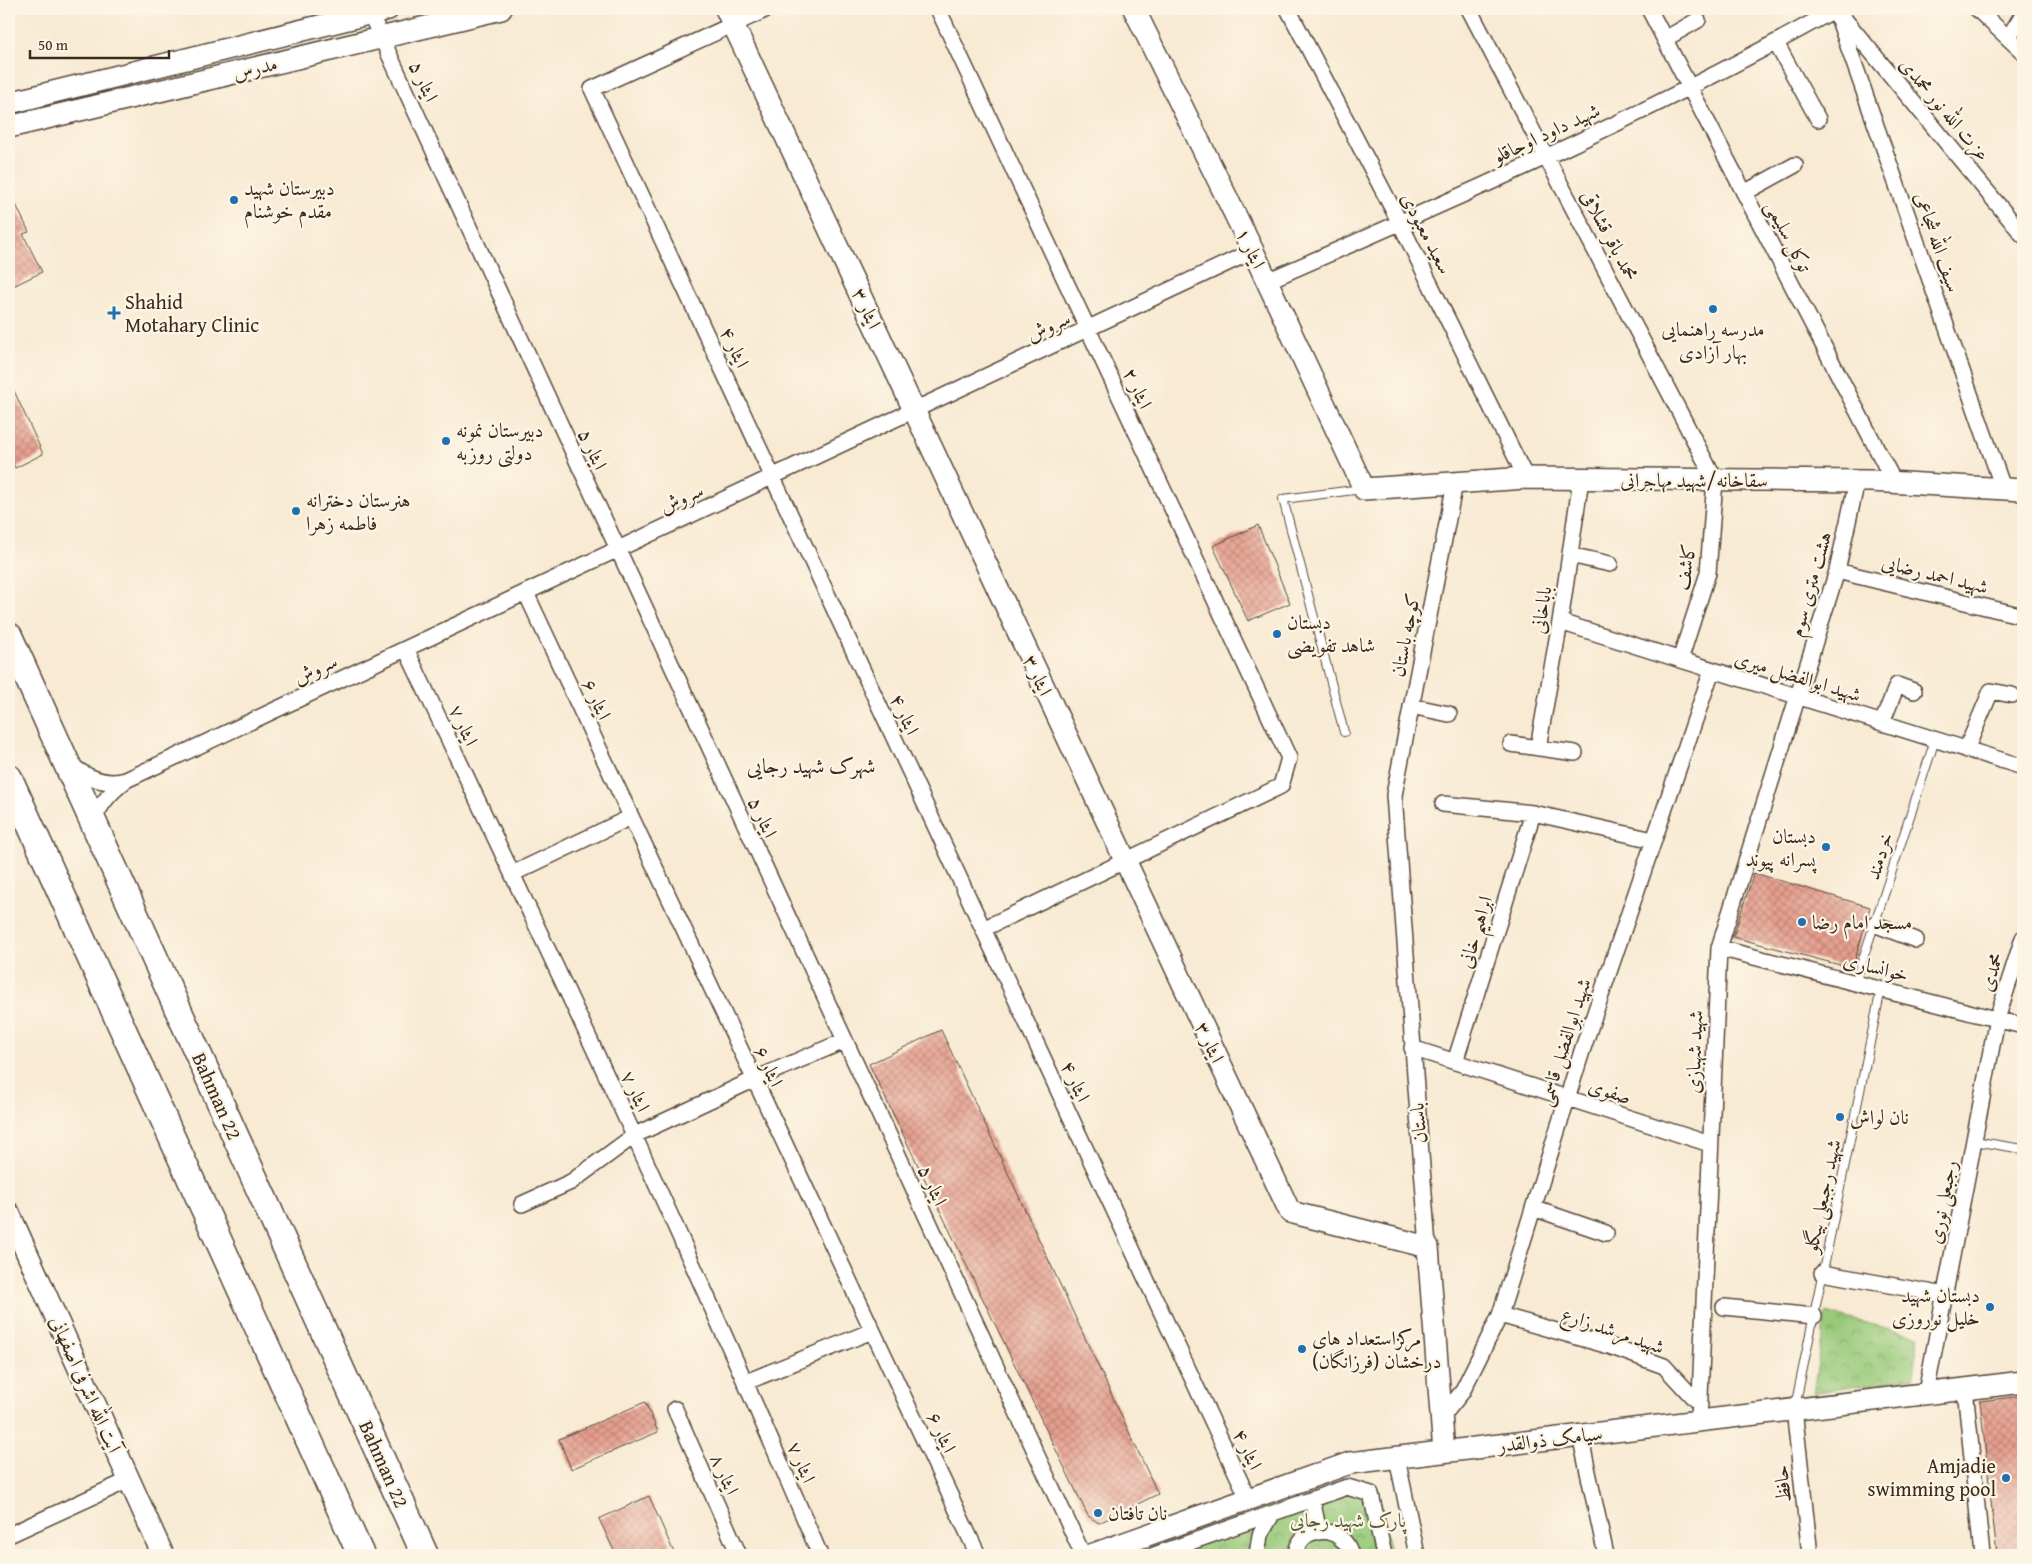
<svg xmlns="http://www.w3.org/2000/svg" width="2032" height="1564" font-family="'Gentium Book Plus',Amiri,serif">
	<style>
		.park { fill: url(#park-crowns); stroke: #6a7a4c }
		.building { fill: url(#building-cross-hatch) }
		.lines { fill: none; stroke-linecap: round; stroke-linejoin: round }
		.lane-casing { stroke: #574739; stroke-width: 10 }
		.street-casing { stroke: #574739; stroke-width: 18 }
		.secondary-casing { stroke: #574739; stroke-width: 24 }
		.highway-casing { stroke: #574739; stroke-width: 29 }
		.lane { stroke: #fff; stroke-width: 8 }
		.street { stroke: #fff; stroke-width: 15 }
		.secondary { stroke: #fff; stroke-width: 21 }
		.highway { stroke: #fff; stroke-width: 26 }
		.poi-dot { fill: #1f6fb2; stroke: #fcf5e5; stroke-width: 2 }
		.labels { text-anchor: middle; stroke-width: 4.5; stroke-linejoin: round; paint-order: stroke }
		.street-label { font-size: 20px; fill: #3b2a1e; stroke: #fcf5e5 }
		.poi-label { font-size: 20px; fill: #3b2a1e; stroke: #fcf5e5; text-anchor: start }
		.park-label { font-size: 20px; fill: #575a3a; stroke: #fcf5e5 }
		.neighbourhood-label { font-size: 21px; fill: #3b2a1e; stroke: #fcf5e5 }
	</style>
	<defs>
		<pattern id="park-crowns" width="20" height="18" patternUnits="userSpaceOnUse" patternTransform="scale(1.25)"><rect width="20" height="18" fill="#98ca7a"/><path d="M2 6a3 3 0 1 1 6 0M12 15a3 3 0 1 1 6 0" fill="none" stroke="#7da463"/></pattern>
		<pattern id="building-cross-hatch" width="8" height="8" patternUnits="userSpaceOnUse" patternTransform="scale(1.25)"><rect width="8" height="8" fill="#e69f8f"/><path d="M0 0l8 8M0 8l8-8" fill="none" stroke="#bc8274"/></pattern>
	</defs>
	<rect width="100%" height="100%" fill="#fcf5e5"/>
	<filter id="ink" filterUnits="userSpaceOnUse"><feTurbulence type="fractalNoise" baseFrequency=".02" numOctaves="2"/><feDisplacementMap in="SourceGraphic" scale="10" xChannelSelector="R" yChannelSelector="G"/><feConvolveMatrix kernelMatrix="1 2 1 2 8 2 1 2 1" color-interpolation-filters="sRGB"/></filter>
	<filter id="wash" filterUnits="userSpaceOnUse"><feTurbulence type="fractalNoise" baseFrequency=".0096" numOctaves="4" result="noise"/><feDisplacementMap in="SourceGraphic" scale="20" xChannelSelector="R" yChannelSelector="G"/><feGaussianBlur stdDeviation="1.12" result="paint"/><feColorMatrix in="noise" values="0 0 0 0 0 0 0 0 0 0 0 0 0 0 0 0 0 1.4 0 .05"/><feComposite in="paint" operator="in"/></filter>
	<g filter="url(#wash)">
		<rect width="100%" height="100%" fill="#f8ead3"/>
		<path class="park" d="M1826,1313L1919,1336L1912,1378L1813,1393Z
			M1357,1480L1377,1489L1391,1555H1155Z"/>
		<g id="blocks">
			<path class="building" d="M9,190L29,232L23,234L42,272L9,288Z
				M9,380L43,454L15,468L9,454Z
				M1258,525L1290,603L1248,621L1213,546Z
				M1754,873L1870,907L1855,960L1840,965L1733,937Z
				M941,1030L1158,1494L1099,1523L1088,1516L869,1064Z
				M2023,1396V1555H1997L1980,1401Z
				M645,1402L658,1432L571,1469L559,1439Z
				M649,1496L675,1555H616L599,1519Z"/>
		</g>
	</g>
	<g filter="url(#ink)">
		<use href="#blocks" fill-opacity="0" stroke="#574739" stroke-width="1"/>
		<g class="lines">
			<defs>
				<path id="lane" d="M1344,732L1283,499L1362,489
					M1855,983L1935,740
					M1974,1141L2023,1149
					M1795,1407L1881,989"/>
				<path id="street" d="M767,9L592,89L1248,1498
					M938,9L1289,758L1281,786L983,929
					M1288,9L1400,223L1526,478
					M1469,9L1715,480L1708,573L1680,660
					M1649,9L1894,482
					M1977,9L2023,52
					M370,13L1083,1555
					M1839,20L2003,488
					M2008,38L2023,14
					M1665,39L1698,20
					M1776,43L1818,119
					M1744,193L1795,165
					M1267,281C1460,197 1653,113 1836,9L2023,235
					M1570,555L1610,564
					M1837,571L2023,616
					M526,593L978,1555
					M1560,622L2023,767
					M406,649C548,949 690,1249 820,1555
					M1411,706L1449,714
					M1882,723L1897,685L1914,691
					M1511,744L1575,753
					M1538,748L1560,622L1581,479
					M1966,750L1991,691L2012,695
					M70,764C87,778 105,786 126,780L1253,251
					M1443,804L1533,813L1653,840
					M93,821C101,803 110,793 125,781
					M512,874L631,817
					M1874,924L1916,940
					M1719,948L2023,1026
					M1412,1048L1710,1144
					M1455,1062L1533,813
					M522,1204L571,1182L635,1135L753,1080L844,1041
					M1533,1208L1606,1233
					M1428,1247L1394,795L1455,483
					M1822,1273L1945,1295
					M1724,1307L1814,1316
					M1500,1315L1609,1346L1664,1366L1700,1405
					M746,1382L872,1331
					M1965,1389L1982,1555
					M1926,1393L1997,1019L2023,938
					M675,1409L739,1555
					M1794,1409L1810,1555
					M1441,1418L1462,1392L1500,1315L1582,1051L1712,670
					M1699,1421L1719,948L1837,571L1857,481
					M1580,1435L1606,1555
					M1397,1458L1417,1555
					M1312,1499L1319,1532
					M9,1535L129,1480
					M1154,1555L1347,1487L1371,1494L1384,1555
					M1257,1555L1260,1535L1273,1513
					M1296,1555C1298,1523 1344,1524 1351,1555"/>
				<path id="secondary" d="M726,9L1290,1212L1428,1247L1444,1452
					M1134,9L1253,251L1364,489L1526,478L1871,481L2023,490
					M9,103L388,9
					M9,127L501,9
					M9,1213L163,1555
					M1091,1555L1350,1463L2023,1382"/>
				<path id="highway" d="M9,636L425,1555
					M9,778L361,1555"/>
			</defs>
			<use href="#lane" class="lane-casing"/>
			<use href="#street" class="street-casing"/>
			<use href="#secondary" class="secondary-casing"/>
			<use href="#highway" class="highway-casing"/>
			<use href="#lane" class="lane"/>
			<use href="#street" class="street"/>
			<use href="#secondary" class="secondary"/>
			<use href="#highway" class="highway"/>
		</g>
	</g>
	<g class="poi-dot">
		<circle cx="234" cy="200" r="5"/>
		<circle cx="1713" cy="309" r="5"/>
		<path d="M111.5 305.5h5v5h5v5h-5v5h-5v-5h-5v-5h5z"/>
		<circle cx="446" cy="441" r="5"/>
		<circle cx="296" cy="511" r="5"/>
		<circle cx="1277" cy="634" r="5"/>
		<circle cx="1826" cy="847" r="5"/>
		<circle cx="1802" cy="922" r="5"/>
		<circle cx="1840" cy="1117" r="5"/>
		<circle cx="1990" cy="1307" r="5"/>
		<circle cx="1302" cy="1349" r="5"/>
		<circle cx="2006" cy="1478" r="5"/>
		<circle cx="1098" cy="1513" r="5"/>
	</g>
	<g class="labels">
		<g class="street-label">
			<text transform="translate(255 68) rotate(-14)" y="7">مدرس</text>
			<text transform="translate(424 81) rotate(65)" y="7">ایثار ۵</text>
			<text transform="translate(1945 109) rotate(50)" y="7">عزت الله نور محمدی</text>
			<text transform="translate(1546 133) rotate(-25)" y="7">شهید داود اوجاقلو</text>
			<text transform="translate(1427 233) rotate(63)" y="7">سعید معبودی</text>
			<text transform="translate(1610 235) rotate(62)" y="7">محمد باقر قشلاقی</text>
			<text transform="translate(1789 236) rotate(63)" y="7">توکل سلیمی</text>
			<text transform="translate(1938 242) rotate(71)" y="7">سیف الله شجاعی</text>
			<text transform="translate(1251 248) rotate(64)" y="7">ایثار ۱</text>
			<text transform="translate(867 308) rotate(65)" y="7">ایثار ۳</text>
			<text transform="translate(1048 326) rotate(-25)" y="7">سروش</text>
			<text transform="translate(735 347) rotate(65)" y="7">ایثار ۴</text>
			<text transform="translate(1138 388) rotate(65)" y="7">ایثار ۲</text>
			<text transform="translate(593 449) rotate(65)" y="7">ایثار ۵</text>
			<text x="1694" y="487">سقاخانه/شهید مهاجرانی</text>
			<text transform="translate(681 498) rotate(-25)" y="7">سروش</text>
			<text transform="translate(1685 567) rotate(-79)" y="7">کاشف</text>
			<text transform="translate(1935 574) rotate(14)" y="7">شهید احمد رضایی</text>
			<text transform="translate(1810 584) rotate(-74)" y="7">هشت متری سوم</text>
			<text transform="translate(1541 610) rotate(-81)" y="7">باباخانی</text>
			<text transform="translate(1405 635) rotate(-79)" y="7">کوچه باستان</text>
			<text transform="translate(315 669) rotate(-25)" y="7">سروش</text>
			<text transform="translate(1038 675) rotate(65)" y="7">ایثار ۳</text>
			<text transform="translate(1798 676) rotate(17)" y="7">شهید ابوالفضل میری</text>
			<text transform="translate(597 699) rotate(65)" y="7">ایثار ۶</text>
			<text transform="translate(905 714) rotate(65)" y="7">ایثار ۴</text>
			<text transform="translate(464 725) rotate(65)" y="7">ایثار ۷</text>
			<text transform="translate(763 817) rotate(65)" y="7">ایثار ۵</text>
			<text transform="translate(1879 856) rotate(-72)" y="7">خردمند</text>
			<text transform="translate(1475 932) rotate(-73)" y="7">ابراهیم خانی</text>
			<text transform="translate(1876 967) rotate(14)" y="7">خوانساری</text>
			<text transform="translate(1991 972) rotate(-72)" y="7">محمدی</text>
			<text transform="translate(1210 1042) rotate(65)" y="7">ایثار ۳</text>
			<text transform="translate(1564 1042) rotate(-72)" y="7">شهید ابوالفضل قاسمی</text>
			<text transform="translate(1694 1052) rotate(-88)" y="7">شهید شهبازی</text>
			<text transform="translate(769 1066) rotate(65)" y="7">ایثار ۶</text>
			<text transform="translate(1076 1081) rotate(65)" y="7">ایثار ۴</text>
			<text transform="translate(636 1091) rotate(65)" y="7">ایثار ۷</text>
			<text transform="translate(1610 1091) rotate(18)" y="7">صفوی</text>
			<text transform="translate(217 1096) rotate(66)" y="7">Bahman 22</text>
			<text transform="translate(1418 1123) rotate(-95)" y="7">باستان</text>
			<text transform="translate(933 1185) rotate(65)" y="7">ایثار ۵</text>
			<text transform="translate(1822 1196) rotate(-78)" y="7">شهید رجبعلی بیگلو</text>
			<text transform="translate(1942 1202) rotate(-79)" y="7">رجبعلی نوری</text>
			<text transform="translate(1613 1330) rotate(19)" y="7">شهید مرشد زارع</text>
			<text transform="translate(86 1384) rotate(66)" y="7">آیت الله اشرفی اصفهانی</text>
			<text transform="translate(942 1432) rotate(65)" y="7">ایثار ۶</text>
			<text transform="translate(1550 1439) rotate(-7)" y="7">سیامک ذوالقدر</text>
			<text transform="translate(1248 1449) rotate(65)" y="7">ایثار ۴</text>
			<text transform="translate(802 1462) rotate(67)" y="7">ایثار ۷</text>
			<text transform="translate(384 1464) rotate(66)" y="7">Bahman 22</text>
			<text transform="translate(725 1474) rotate(66)" y="7">ایثار ۸</text>
			<text transform="translate(1782 1484) rotate(-96)" y="7">حافظ</text>
		</g>
		<g class="poi-label">
			<text x="244" y="195">دبیرستان شهید<tspan x="244" dy="23">مقدم خوشنام</tspan></text>
			<text x="125" y="309">Shahid<tspan x="125" dy="23">Motahary Clinic</tspan></text>
			<text x="1713" y="336" text-anchor="middle">مدرسه راهنمایی<tspan x="1713" dy="23">بهار آزادی</tspan></text>
			<text x="456" y="437">دبیرستان نمونه<tspan x="456" dy="23">دولتی روزبه</tspan></text>
			<text x="306" y="507">هنرستان دخترانه<tspan x="306" dy="23">فاطمه زهرا</tspan></text>
			<text x="1287" y="629">دبستان<tspan x="1287" dy="23">شاهد تفویضی</tspan></text>
			<text x="1816" y="843" text-anchor="end">دبستان<tspan x="1816" dy="23">پسرانه پیوند</tspan></text>
			<text x="1812" y="929">مسجد امام رضا</text>
			<text x="1850" y="1124">نان لواش</text>
			<text x="1980" y="1302" text-anchor="end">دبستان شهید<tspan x="1980" dy="23">خلیل نوروزی</tspan></text>
			<text x="1312" y="1345">مرکزاستعداد های<tspan x="1312" dy="23">درخشان (فرزانگان)</tspan></text>
			<text x="1996" y="1473" text-anchor="end">Amjadie<tspan x="1996" dy="23">swimming pool</tspan></text>
			<text x="1108" y="1520">نان تافتان</text>
		</g>
		<g class="park-label">
			<text x="1348" y="1527">پارک شهید رجایی</text>
		</g>
		<g class="neighbourhood-label">
			<text x="811" y="773">شهرک شهید رجایی</text>
		</g>
	</g>
	<rect width="2032" height="1564" fill="none" stroke="#fcf5e5" stroke-width="30"/>
	<path d="M30 50v8h139v-8" fill="none" stroke="#3b2a1e" stroke-width="2.5"/>
	<text x="38" y="50" font-size="15" fill="#3b2a1e" stroke="#fcf5e5" stroke-width="4" paint-order="stroke">50 m</text>
</svg>
